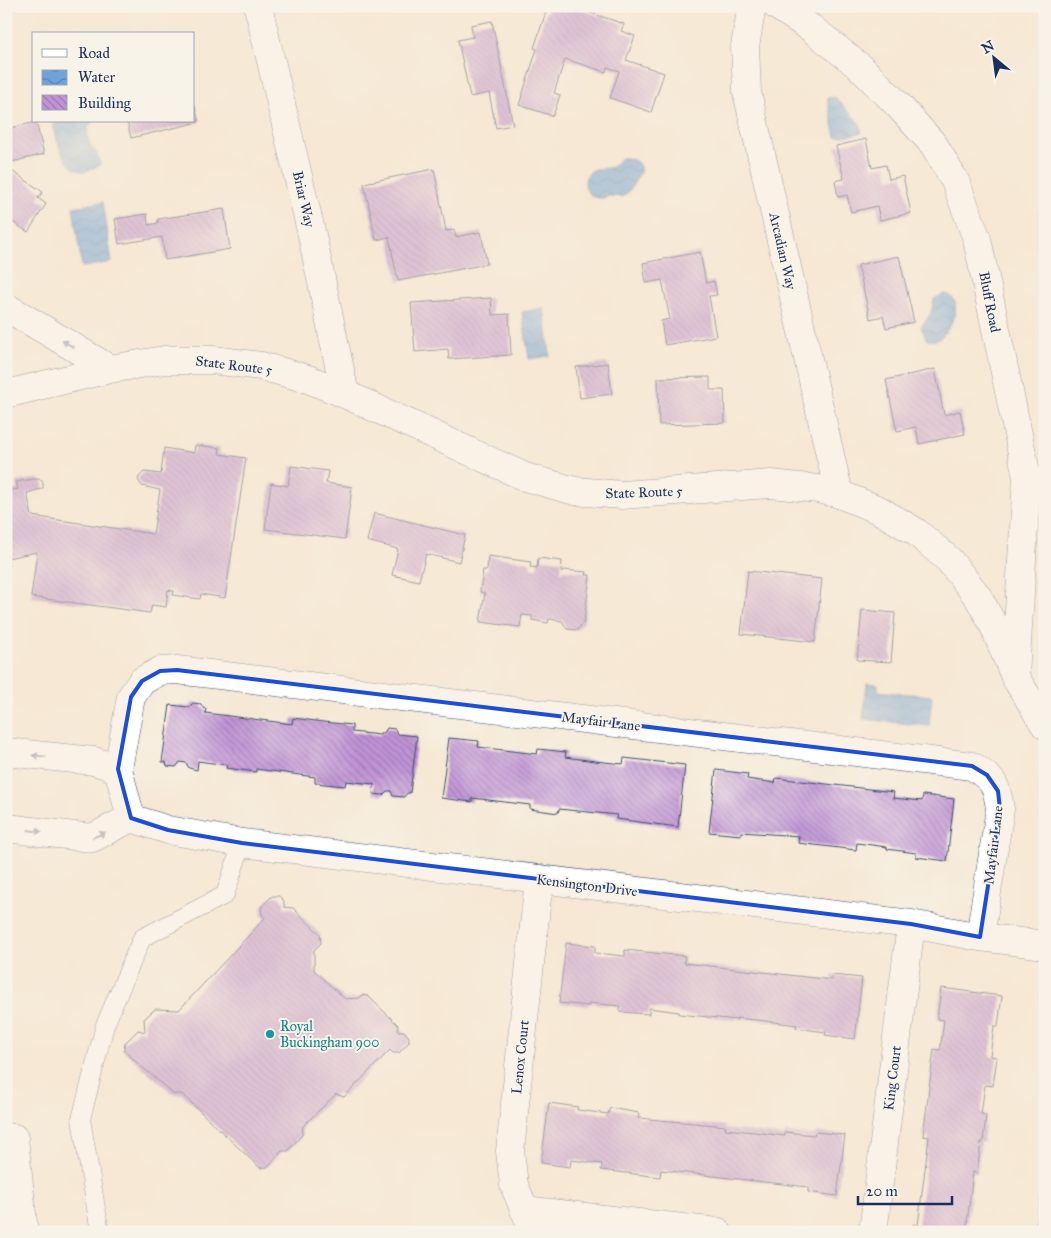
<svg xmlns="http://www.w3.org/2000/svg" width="1051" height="1238" font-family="'IM FELL Great Primer',serif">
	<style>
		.water { fill: url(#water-waves); stroke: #44699c }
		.building { fill: url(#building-back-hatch) }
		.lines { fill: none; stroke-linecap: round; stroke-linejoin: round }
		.lane-casing { stroke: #3c4b70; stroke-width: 19 }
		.street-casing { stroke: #3c4b70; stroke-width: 29 }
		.secondary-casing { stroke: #3c4b70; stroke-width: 29 }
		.primary-casing { stroke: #3c4b70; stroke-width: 29 }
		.lane { stroke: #fff; stroke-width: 18 }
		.street { stroke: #fff; stroke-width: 28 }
		.secondary { stroke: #fff; stroke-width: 28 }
		.primary { stroke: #fff; stroke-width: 28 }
		.oneway { fill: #8d97ae }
		.marked { fill: none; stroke: #1d4ed8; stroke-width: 4; stroke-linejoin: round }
		.culture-dot { fill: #0f9aa8; stroke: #f7f3e8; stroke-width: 2 }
		.labels { text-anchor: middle; stroke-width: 4; stroke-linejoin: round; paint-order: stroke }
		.street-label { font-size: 14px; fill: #1b2f5e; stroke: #f7f3e8 }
		.culture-label { font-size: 14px; fill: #0d838f; stroke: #f7f3e8; text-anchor: start }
	</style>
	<defs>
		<pattern id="water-waves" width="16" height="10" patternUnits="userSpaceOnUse" patternTransform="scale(1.25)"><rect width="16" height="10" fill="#6ca3da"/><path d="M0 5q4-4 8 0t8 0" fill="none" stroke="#5885b4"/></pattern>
		<pattern id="building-back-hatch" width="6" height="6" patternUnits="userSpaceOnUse" patternTransform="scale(1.25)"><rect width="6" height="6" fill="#c093d6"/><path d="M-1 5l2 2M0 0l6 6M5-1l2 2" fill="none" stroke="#9b78b1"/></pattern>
	</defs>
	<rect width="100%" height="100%" fill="#f7f3e8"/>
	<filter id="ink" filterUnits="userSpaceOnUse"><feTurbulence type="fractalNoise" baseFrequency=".02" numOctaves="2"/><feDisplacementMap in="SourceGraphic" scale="10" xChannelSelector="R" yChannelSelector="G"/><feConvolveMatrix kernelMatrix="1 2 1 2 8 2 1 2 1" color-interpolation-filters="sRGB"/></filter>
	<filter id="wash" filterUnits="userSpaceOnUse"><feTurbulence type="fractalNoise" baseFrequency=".0096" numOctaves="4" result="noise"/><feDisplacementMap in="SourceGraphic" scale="20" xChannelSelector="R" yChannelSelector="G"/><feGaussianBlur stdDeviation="1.12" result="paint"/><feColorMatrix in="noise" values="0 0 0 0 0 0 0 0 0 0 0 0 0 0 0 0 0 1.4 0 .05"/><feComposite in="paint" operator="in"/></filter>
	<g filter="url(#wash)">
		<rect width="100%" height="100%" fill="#f5e8d4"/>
		<path class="water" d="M835,97L860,124L862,133L836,137L827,98Z
			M53,121H92L88,128L87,135L91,147L97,153L100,165L84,172C78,170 73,169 69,164C62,157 53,131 53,121Z
			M621,158C631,158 638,159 641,170C640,173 630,191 627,193C622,199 616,196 609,196C605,197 602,199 598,198C587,197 581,183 588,174C594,167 602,169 609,168C614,167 618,161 621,158Z
			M103,202L112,262L82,267L73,207Z
			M944,294C967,297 950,331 939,339C935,341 931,341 927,340L921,327L931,313L934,299Z
			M544,308L550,356L529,359L522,312Z
			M867,683L878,684V691L932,696L929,726L863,719Z"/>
		<g id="blocks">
			<path class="building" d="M548,6H570L624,24L621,31L635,36L626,60L664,73L651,112L610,98L619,71L607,67L606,72L565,59L554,93L560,95L553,116L519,105L537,49L534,48Z
				M492,21L513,125L496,128L489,93L470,97L458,40L473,37L471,25Z
				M194,103L199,122L131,138L127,121H194Z
				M36,122L44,154L12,162L6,140V129Z
				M866,139L872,168L886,165L889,179L903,176L911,213L880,220L877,206L851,212L847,195L838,197L835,181L844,179L836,146Z
				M6,167L43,192L38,198L46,204L28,232L6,218Z
				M434,169L446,231L454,230L456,237L481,232L487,264L398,281L389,237L376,240L364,183Z
				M224,209L230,249L165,260L162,237L119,244L115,219L147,214L148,225L158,223V219Z
				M700,252L706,283L714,281L717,295L709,296L716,336L665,345L661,321L670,319L662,280L646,283L643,263Z
				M899,256L914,322L886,328L883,316L870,319L858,265Z
				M491,298L492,315L509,314L511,355L449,359L448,349L415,352L411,303Z
				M608,363L612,394L580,398L576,367Z
				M935,369L944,415L960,411L965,434L919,444L916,427L897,431L886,380Z
				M710,377V390H724L725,423L659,425L658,378Z
				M195,445L220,448L219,454L246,458L225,598L201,594L200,599L173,595L174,591L168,590L166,607L152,605L150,613L31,597L37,552L7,558L9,566L6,567V491L18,489L16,482L34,479H39L43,482V488L41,489L27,493L32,516L153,534L160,490L142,486L138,480L139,477L144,472L161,474L164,448L194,453Z
				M291,466L328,471L326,483L352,487L345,539L265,529L271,483L288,486Z
				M374,513L465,535L459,562L426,554L419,581L392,575L398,549L367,541Z
				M488,556L531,562L530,567L537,568L538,558L562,561L561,572H562L563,570L587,572L586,575H590L584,622L577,630L567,629L562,621L549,619L548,623L532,620V616L522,615L520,627L480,622L485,593L480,592L483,570H487Z
				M748,571L822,579L815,642L741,634Z
				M862,610L895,613L891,662L857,660Z
				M193,703L201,704L203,708L206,709L205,713L292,724L293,718L323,722L352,725V732L380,735L381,733H384L387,728L395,729L397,734L417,736L410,793H407L404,797L393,796L391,791H387L383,795L373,794L374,784L346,781L345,786L315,783V777L256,769V772L226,768L227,765L198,761L197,770L189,768L186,763L180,762L176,767L167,766L166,762H162L170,705L189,707Z
				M449,738L479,741L478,747L537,754L538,749L566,752L565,757L595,761L623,764L624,758L685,765L678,827L616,819L617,815L559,809L558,813L530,809V805L472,798V802L441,798Z
				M716,770L748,774L747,779L775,783L776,778L894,792L893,798L922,801L923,795L954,799L947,861L916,857V853L887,849V847L857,843L856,850L798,843L799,836L741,832V835L709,832Z
				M272,896H279L284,901V907L293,908L320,934L321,943L314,950V970L345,999L360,998L362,995L368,996L398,1025V1031H404L409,1037V1042L399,1053H393L390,1050L344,1097L336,1094L303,1126L302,1135L288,1151H282L267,1167L260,1168L182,1094H173L124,1051L125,1043L138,1030L145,1032L144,1019L155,1009L179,1010L265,918L262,915L261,907Z
				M566,943L595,946V953L625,956V950L685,956L684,963L832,980V975L862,978L855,1039L825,1035L826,1032L796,1028L797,1025L766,1021L736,1018L737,1020L679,1014V1012L649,1008V1014L620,1012V1006L589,1003V1006L559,1003Z
				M941,988L1002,996L998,1026H994L990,1056L997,1057L993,1086L985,1085L981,1114L986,1115L983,1143L981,1142L977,1173L973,1172L966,1232H912L913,1224L918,1225L929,1137L923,1136L934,1049L940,1050L944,1020L937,1019Z
				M549,1103L578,1107L577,1110L608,1114L610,1108L639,1113L638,1118L726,1126L725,1129L754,1132L785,1136V1132L814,1135L815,1132L845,1135L837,1196L808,1192V1187L661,1170L660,1177L601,1170L602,1164L571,1160L570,1167L541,1163Z
				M1042,1190L1045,1191V1232H1036Z"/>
		</g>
	</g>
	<g filter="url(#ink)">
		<use href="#blocks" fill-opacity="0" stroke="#3c4b70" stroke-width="1"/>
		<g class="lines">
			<defs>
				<path id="lane" d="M100,1232L81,1119L105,1025L142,938L225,895L242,843"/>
				<path id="street" d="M258,6L312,235L345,394
					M752,6L745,46L747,92L839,494
					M777,6L811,28L860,67L898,105L934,145L956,183L977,239L1027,477L1015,677
					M6,752L94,761L118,769
					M131,818L118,769L131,697L142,681L160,671L177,670L972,766C993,779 997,784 1000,809L980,937
					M6,828L92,838L131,818L168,830L242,843L911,924L980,937L1045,945
					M524,1210L718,1232
					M534,1232L514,1185L510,1151L539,879
					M873,1232L911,924"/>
				<path id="secondary" d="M6,1137L14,1138L24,1232"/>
				<path id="primary" d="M6,307L110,369
					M6,394L110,369L164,360H213L261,366L308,379L345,394L525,477L575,491L622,495L771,484L818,489L839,494L879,510L916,532L949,560L978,597L993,624L1015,677L1045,725"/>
			</defs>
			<use href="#lane" class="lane-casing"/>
			<use href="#street" class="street-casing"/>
			<use href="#secondary" class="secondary-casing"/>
			<use href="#primary" class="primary-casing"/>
			<use href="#lane" class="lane"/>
			<use href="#street" class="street"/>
			<use href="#secondary" class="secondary"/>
			<use href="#primary" class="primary"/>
		</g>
		<defs><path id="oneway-solid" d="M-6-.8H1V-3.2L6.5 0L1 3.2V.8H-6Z" transform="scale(1.25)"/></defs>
		<g class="oneway">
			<use href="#oneway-solid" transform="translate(68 344) rotate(-149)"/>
			<use href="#oneway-solid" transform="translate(39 756) rotate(-174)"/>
			<use href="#oneway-solid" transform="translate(35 831) rotate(7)"/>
			<use href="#oneway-solid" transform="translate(99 835) rotate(-23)"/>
		</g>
	</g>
	<path d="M0 0H1051V1238H0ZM177,670L972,766L987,775L998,791L1000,809L980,937L911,924L242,843L168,830L131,818L118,769L131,697L142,681L160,671Z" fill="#f5e8d4" fill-opacity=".55" fill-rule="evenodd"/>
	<path class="marked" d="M177,670L972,766L987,775L998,791L1000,809L980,937L911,924L242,843L168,830L131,818L118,769L131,697L142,681L160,671Z"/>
	<circle class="culture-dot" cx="270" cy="1034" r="5"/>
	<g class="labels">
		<g class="street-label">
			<text transform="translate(304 199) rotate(77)" y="5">Briar Way</text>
			<text transform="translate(783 251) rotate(77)" y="5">Arcadian Way</text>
			<text transform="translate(990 302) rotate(79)" y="5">Bluff Road</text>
			<text transform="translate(234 365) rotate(7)" y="5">State Route 5</text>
			<text transform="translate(644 492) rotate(-2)" y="5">State Route 5</text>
			<text transform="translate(601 721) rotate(7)" y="5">Mayfair Lane</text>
			<text transform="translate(993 845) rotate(-83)" y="5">Mayfair Lane</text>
			<text transform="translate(587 885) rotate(7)" y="5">Kensington Drive</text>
			<text transform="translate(520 1057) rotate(-84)" y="5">Lenox Court</text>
			<text transform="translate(892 1078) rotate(-83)" y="5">King Court</text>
		</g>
		<g class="culture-label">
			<text x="280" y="1031">Royal<tspan x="280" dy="16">Buckingham 900</tspan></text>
		</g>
	</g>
	<rect width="1051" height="1238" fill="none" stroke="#f7f3e8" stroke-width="25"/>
	<rect x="32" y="32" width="162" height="90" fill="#f7f3e8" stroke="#9fa5b1"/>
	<rect x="42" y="49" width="25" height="8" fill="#ffffff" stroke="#9fa5b1"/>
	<text x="78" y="58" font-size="15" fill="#1b2f5e">Road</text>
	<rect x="42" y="70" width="25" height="15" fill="url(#water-waves)" stroke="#9fa5b1"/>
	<text x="78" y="82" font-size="15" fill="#1b2f5e">Water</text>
	<rect x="42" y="95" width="25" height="15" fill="url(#building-back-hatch)" stroke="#9fa5b1"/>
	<text x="78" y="108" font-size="15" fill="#1b2f5e">Building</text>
	<g transform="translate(994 58) rotate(331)" stroke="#f7f3e8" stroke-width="4" paint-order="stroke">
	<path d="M0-4L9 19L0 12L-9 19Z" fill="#1b2f5e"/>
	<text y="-8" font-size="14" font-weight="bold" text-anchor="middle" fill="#1b2f5e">N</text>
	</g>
	<path d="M858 1196v8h94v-8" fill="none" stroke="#1b2f5e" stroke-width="2.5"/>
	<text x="866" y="1196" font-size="15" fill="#1b2f5e" stroke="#f7f3e8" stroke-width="4" paint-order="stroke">20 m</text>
</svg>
